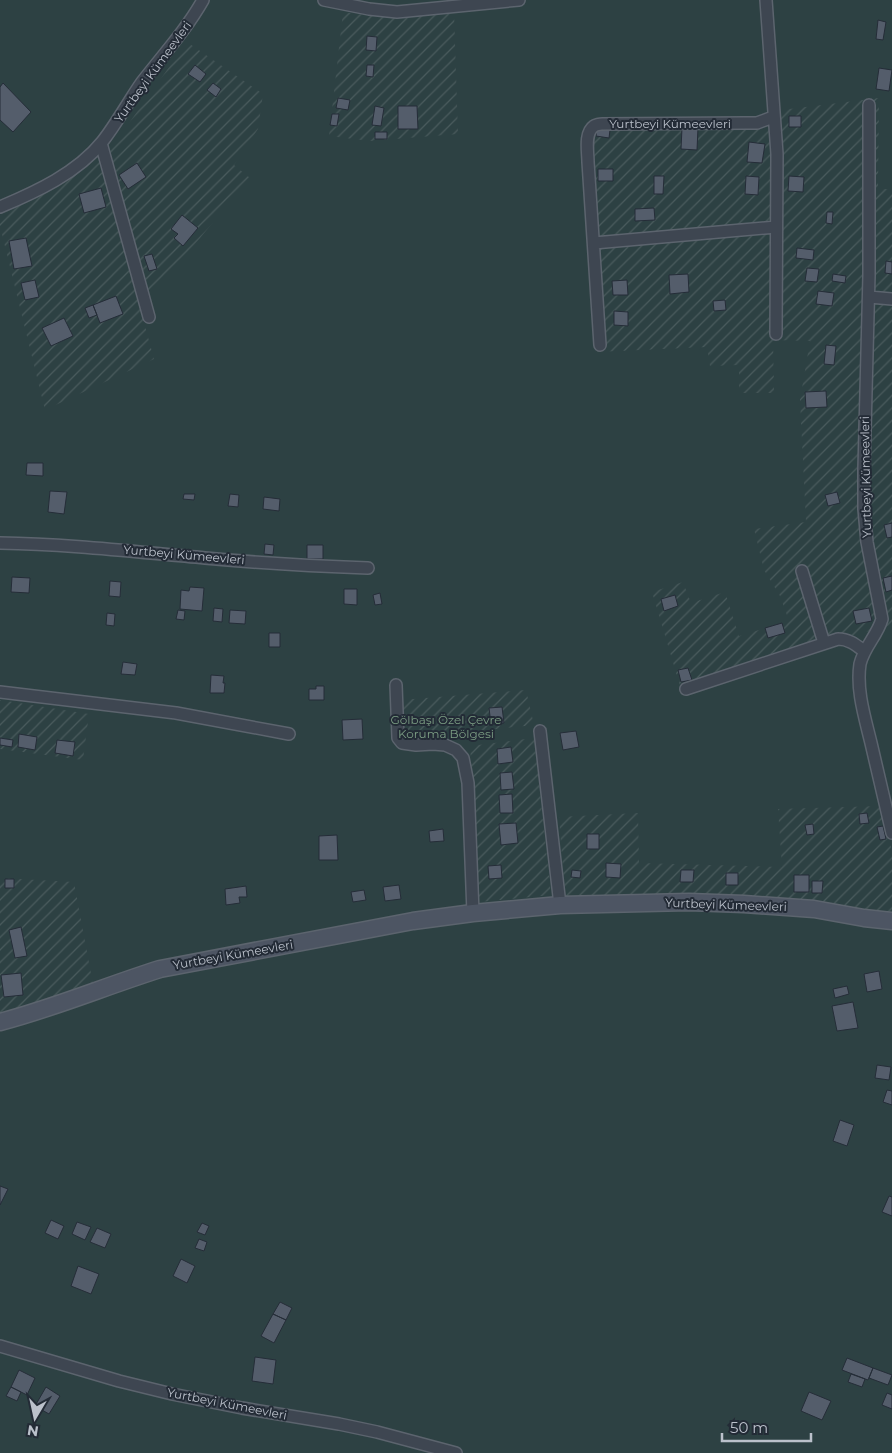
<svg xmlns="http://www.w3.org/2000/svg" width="892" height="1453" font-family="Montserrat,sans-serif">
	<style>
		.green { fill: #2d4143 }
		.garden { fill: url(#garden-furrows) }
		.building { fill: #545d6b; stroke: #252d38 }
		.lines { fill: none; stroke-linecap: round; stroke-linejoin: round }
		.street-casing { stroke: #5c646e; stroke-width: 14 }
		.secondary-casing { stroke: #5c646e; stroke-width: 19 }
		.street { stroke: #3e4651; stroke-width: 11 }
		.secondary { stroke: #4d5563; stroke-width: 16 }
		.labels { text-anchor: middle; stroke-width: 4; stroke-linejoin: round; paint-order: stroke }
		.street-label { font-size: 12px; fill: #bbc1cb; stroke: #232b36 }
		.park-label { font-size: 12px; fill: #7c9e84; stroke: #232b36 }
	</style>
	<defs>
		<pattern id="garden-furrows" width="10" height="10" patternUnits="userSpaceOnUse" patternTransform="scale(1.25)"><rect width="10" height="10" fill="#2d4143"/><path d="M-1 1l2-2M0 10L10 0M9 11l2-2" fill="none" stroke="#4a5b5d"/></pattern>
	</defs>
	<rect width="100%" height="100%" fill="#2a3441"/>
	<path class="green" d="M0,0H892V1453H0Z"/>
	<path class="garden" d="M343,12L379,17H405L454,12L458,134L370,141L329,136Z
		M187,42L263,94L258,129L234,165L250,178L150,298L109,151Z
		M879,98L878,188L892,190V625L851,636L829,637L680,686L652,592L683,582L691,603L725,592L739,636L789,621L780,596L764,570L754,529L806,522L800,400L810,341L773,340L774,393H739V365L710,366L707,347L596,352L584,158L585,121L756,119L765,112Z
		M99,158L154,359L45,410L0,226V215C37,198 66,182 99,158Z
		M526,690L534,725L405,739L401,700Z
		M0,700L89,714L83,760L0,749Z
		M534,738L551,895L479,902L470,746Z
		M881,806L892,851V912L784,899L565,896L559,817L638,813L639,863L782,867L778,809Z
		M0,878L74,882L93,984L42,1004L0,1015Z"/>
	<path class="building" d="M878,20L886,22L883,40L876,39Z
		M367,36L377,37L376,51L366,50Z
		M195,65L206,74L200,82L188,74Z
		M367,65H374L373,77L366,76Z
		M879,68L892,70L889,91L876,89Z
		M3,83L31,112L13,132L0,120V87Z
		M213,83L221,89L216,97L207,90Z
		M338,98L350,100L348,110L336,108Z
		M375,106L384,108L381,126L372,125Z
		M398,106H417L418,129H398Z
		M332,114H339L337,126L330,125Z
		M789,116H801V127H789Z
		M597,128L610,130L609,138L596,136Z
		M682,128H698L697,150L681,149Z
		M375,132H387V139H375Z
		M749,142L765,144L762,163L747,162Z
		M137,163L146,177L128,189L119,175Z
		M598,169H613V181H598Z
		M654,176H664L663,194H654Z
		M746,176L759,177L758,195L745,194Z
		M789,176L804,177L803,192L788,191Z
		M101,188L106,207L84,213L79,194Z
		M654,208L655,220L635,221V209Z
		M827,212H833L832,224L826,223Z
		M182,215L198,228L183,246L174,238L178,234L171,229Z
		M26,238L32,266L14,269L9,241Z
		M797,248L814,250L813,260L796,258Z
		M152,254L157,269L149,271L144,256Z
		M886,261L892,262V274L885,273Z
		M807,268L819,269L817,282L805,281Z
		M688,274L689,292L670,294L669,275Z
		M833,274L846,276L845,283L832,281Z
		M35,280L39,297L25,300L21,283Z
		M627,280L628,295H613L612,281Z
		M818,291L834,293L832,306L816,304Z
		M116,296L123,314L100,323L93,305Z
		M725,300L726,310L714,311L713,301Z
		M93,305L97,315L89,318L85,308Z
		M614,311L628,312V326L614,325Z
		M64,318L73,336L51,346L42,328Z
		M826,345L836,346L834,365L824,364Z
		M826,391L827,407L806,408L805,392Z
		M27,463H43V476L26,475Z
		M50,491L67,492L64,514L48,512Z
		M837,492L840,503L828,506L825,495Z
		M184,494H195L194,500L183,499Z
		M230,494L239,495L238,507L228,506Z
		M264,497L280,499L279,511L263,509Z
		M892,523V537L887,538L884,525Z
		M265,544L274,545L273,555L264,554Z
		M307,545H323V559H307Z
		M892,576V590L886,592L883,578Z
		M12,577L30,578L29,593L11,592Z
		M110,581L121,582L120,597L109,596Z
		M190,587L204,588L202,611L180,609L181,590L189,591Z
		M344,589H357V605L344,604Z
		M380,593L382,604L375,605L373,595Z
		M675,595L678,606L664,611L661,599Z
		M214,608L223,609L222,622L213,621Z
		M869,608L872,621L856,624L853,611Z
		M178,610L185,611L184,620L176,619Z
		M230,610L246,611L245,624L229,623Z
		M107,613L115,614L114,626L106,625Z
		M782,623L785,633L768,638L765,628Z
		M269,633H280V647H269Z
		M123,662L137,664L135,675L121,674Z
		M688,668L692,680L681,682L678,670Z
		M211,675L224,676L223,683H225L224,693H210Z
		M316,686H324V700H309V689H316Z
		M502,707L504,723L491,724L489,708Z
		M362,719L363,739L343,740L342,720Z
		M576,731L579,747L563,750L560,733Z
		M19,734L37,737L35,750L18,747Z
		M0,738L13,740L12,747L0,745Z
		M57,740L75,742L73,756L55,753Z
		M511,747L513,762L498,764L497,749Z
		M512,772L514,789L501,790L500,773Z
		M512,794L513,813H500L499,795Z
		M867,813L869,823L860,824L859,814Z
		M516,823L518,843L501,845L499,824Z
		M813,824L814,834L807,835L805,825Z
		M883,826L886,839L880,840L877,827Z
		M443,829L444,841L430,842L429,831Z
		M587,834H599V849H587Z
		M337,835L338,860H319V836Z
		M606,863L621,864L620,878L606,877Z
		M501,865L502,878L489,879L488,866Z
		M572,870L581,871L580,878L571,877Z
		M681,870H694L693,882H680Z
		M726,873H738V885H726Z
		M794,875H809V892H794Z
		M5,879H14V888H5Z
		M812,881H823L822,893H812Z
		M399,885L401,899L385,901L383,887Z
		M246,886L247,897H239L240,903L226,905L225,889Z
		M364,890L366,900L353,902L351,892Z
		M21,927L27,956L15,958L9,930Z
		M879,971L882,989L867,992L864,974Z
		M21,973L23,995L4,997L1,975Z
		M847,986L849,994L835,998L833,989Z
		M853,1002L858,1028L837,1031L832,1006Z
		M877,1065L891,1067L889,1080L875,1078Z
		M887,1090L892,1091V1105L883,1102Z
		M840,1120L854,1125L847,1146L833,1141Z
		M0,1186L8,1189L0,1205Z
		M889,1196L892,1197V1216L882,1212Z
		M51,1220L64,1226L58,1239L45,1233Z
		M77,1222L91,1227L85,1240L72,1234Z
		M202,1223L209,1226L205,1235L197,1232Z
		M97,1228L111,1234L105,1248L90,1242Z
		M199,1239L207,1242L204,1251L195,1248Z
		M181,1259L195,1266L187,1283L173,1276Z
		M78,1266L99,1274L91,1294L71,1286Z
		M280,1302L292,1308L286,1320L273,1314Z
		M273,1314L286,1320L274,1343L261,1336Z
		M255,1357L276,1360L273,1384L252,1381Z
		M847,1358L873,1368L868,1380L842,1370Z
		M873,1368L892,1375L888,1385L869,1378Z
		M19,1370L35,1378L27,1395L11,1387Z
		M851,1374L865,1379L862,1387L848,1382Z
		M11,1387L21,1392L17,1401L6,1396Z
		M46,1387L60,1396L49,1414L35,1406Z
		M809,1392L831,1401L822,1420L801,1411Z
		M887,1393L892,1395V1409L882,1405Z"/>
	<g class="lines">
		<defs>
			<path id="street" d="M324,0L369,9L397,12L519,0
				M766,0L777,154L776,334
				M869,105V275L864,469V509L867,542L882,619C877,636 864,647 860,664C856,690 865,718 871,743C878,773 885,803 892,833
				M101,143L149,317
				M0,207C36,192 77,173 102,142C117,123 128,102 142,82C163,55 186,30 203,0
				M594,243L776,227
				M869,297L892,299
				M600,345L588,162C588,152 584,133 594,126C595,125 600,124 602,124L745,123H757L773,117
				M0,543C69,544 136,552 205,558C259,563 313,566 368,568
				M802,571L824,643
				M396,685L398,738L402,743L416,745L433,744L445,745L456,750L463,758L468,783L473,913
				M686,689L838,639C849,639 856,645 864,651
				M0,692L176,713L289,734
				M540,731L560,905
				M0,1346L119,1381L172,1394L242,1408L339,1424L377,1432L456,1453"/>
			<path id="secondary" d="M0,1022C54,1008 106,986 160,969L413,921L473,913L560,905L689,902L744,904L814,909L864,918L892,921"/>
		</defs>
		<use href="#street" class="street-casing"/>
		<use href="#secondary" class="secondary-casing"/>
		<use href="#street" class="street"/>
		<use href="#secondary" class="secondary"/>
	</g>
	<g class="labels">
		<g class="street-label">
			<text transform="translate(153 72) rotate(-54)" y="4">Yurtbeyi Kümeevleri</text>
			<text x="670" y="128">Yurtbeyi Kümeevleri</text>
			<text transform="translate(866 477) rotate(-91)" y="4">Yurtbeyi Kümeevleri</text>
			<text transform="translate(184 555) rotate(5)" y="4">Yurtbeyi Kümeevleri</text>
			<text transform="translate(726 905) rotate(2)" y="4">Yurtbeyi Kümeevleri</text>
			<text transform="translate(233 955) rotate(-10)" y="4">Yurtbeyi Kümeevleri</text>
			<text transform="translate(227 1404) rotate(11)" y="4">Yurtbeyi Kümeevleri</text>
		</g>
		<g class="park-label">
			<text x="446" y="724">Gölbaşı Özel Çevre<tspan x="446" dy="14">Koruma Bölgesi</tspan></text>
		</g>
	</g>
	<g transform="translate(35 1418) rotate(189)" stroke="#232b36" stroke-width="4" paint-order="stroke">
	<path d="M0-4L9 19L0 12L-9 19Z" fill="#bbc1cb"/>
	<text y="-8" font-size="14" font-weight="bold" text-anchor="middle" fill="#bbc1cb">N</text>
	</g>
	<path d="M722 1433v8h89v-8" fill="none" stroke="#bbc1cb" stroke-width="2.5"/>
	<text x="730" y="1433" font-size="15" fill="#bbc1cb" stroke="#232b36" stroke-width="4" paint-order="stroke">50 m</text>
</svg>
